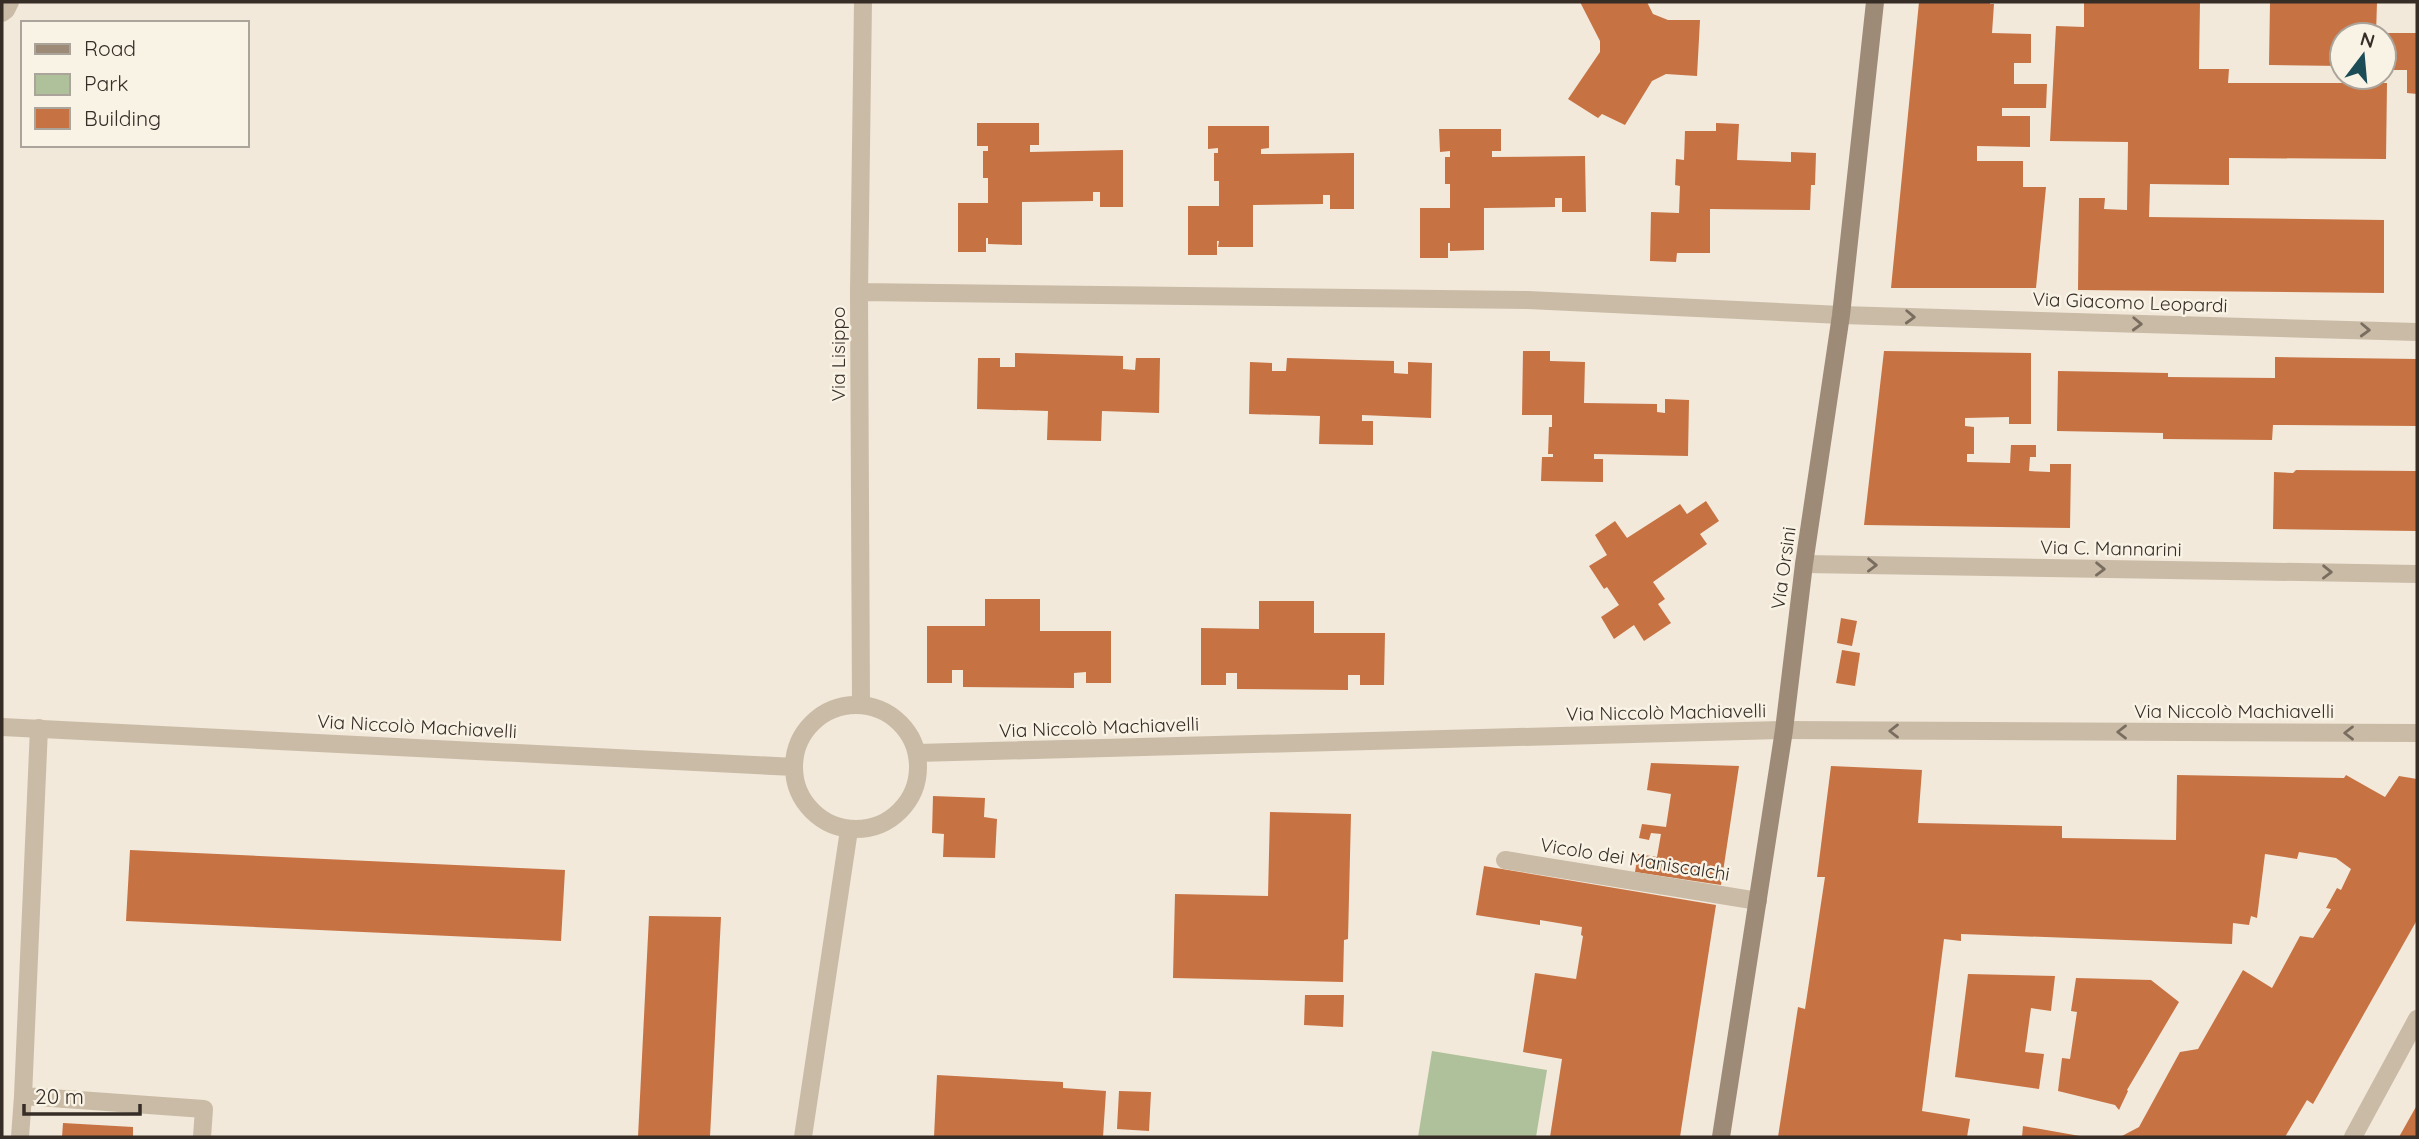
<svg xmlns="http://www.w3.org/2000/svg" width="2419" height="1139" font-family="Quicksand,sans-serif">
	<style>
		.green { fill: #afc19a }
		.building { fill: #c77243 }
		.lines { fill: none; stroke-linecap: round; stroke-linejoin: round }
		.service { stroke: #cabba6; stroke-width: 18 }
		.minor { stroke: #cabba6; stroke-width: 18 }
		.tertiary { stroke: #cabba6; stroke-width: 18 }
		.secondary { stroke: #9d8a77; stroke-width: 18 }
		.oneway { stroke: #796d60 }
		.labels { text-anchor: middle; stroke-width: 5; stroke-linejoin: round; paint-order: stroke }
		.street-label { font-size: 19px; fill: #362d27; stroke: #f9f3e6 }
	</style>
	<rect width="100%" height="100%" fill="#f2e9da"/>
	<path class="green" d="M1432,1051L1547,1070L1536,1137H1418Z"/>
	<path class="building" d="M1580,2H1647L1653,14L1668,20H1700L1697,76L1666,74L1652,81L1625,125L1602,114L1598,118L1568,99L1600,52V41Z
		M1919,2H1990V4H1994L1992,33L2031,34V63H2014V84H2047L2046,108H2002V116H2030V147L1977,146V161H2023V187H2046L2036,288H1891Z
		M2084,2H2200L2199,69H2229L2228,83H2387L2386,159L2229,158V185L2150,184L2149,217L2384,220V293L2078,290L2079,198H2105L2104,209L2127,210L2128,142L2050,141L2056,26L2084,27Z
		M2270,2H2377L2376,35H2342V66L2269,65Z
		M2384,33H2417V94L2407,93V70H2384Z
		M977,123H1039V145H1030V152L1123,150V207H1100V192H1093V201L1022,202V245L988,244V238H986V252H958V203H988V178H983V151H988V146H977Z
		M1716,123L1739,124L1737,160L1791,162V152L1816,153L1815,185H1811L1810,210L1710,209V253H1677L1676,262L1650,261L1651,212L1679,213L1680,186L1675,185L1676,159L1684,160L1685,131H1716Z
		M1208,126H1269V148L1261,149V154L1354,153V209H1330V195H1323V204L1253,205V247H1218L1219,241H1217V255H1188V206H1219V181H1214V153H1218V148L1208,149Z
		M1439,129H1501V151H1492V157L1585,156L1586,212H1562V198H1555V207L1484,208V250L1450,251V243H1448V258H1420V208H1450V184H1445V157H1450V151L1440,152Z
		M1523,351H1550V361L1585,362L1584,403L1657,404V412L1665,413V399L1689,400L1688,456L1594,454V459H1603V482L1541,481L1542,457H1553V454H1548L1549,427H1552V415H1522Z
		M1884,351L2031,353V424H2009V417L1965,418V426L1974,427V454H1967V462L2010,463L2011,445H2036V457H2030L2029,471L2050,472V464H2071L2070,528L1864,525Z
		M1015,353L1123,356V369L1135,370L1136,358H1160L1159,413L1102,411L1101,441L1047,440L1048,411L977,409L978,358H1000V367H1015Z
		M2275,357L2417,359V426L2273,425L2272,440L2163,439V433L2057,431L2058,371L2168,373V377L2275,378Z
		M1287,358L1394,361V373L1408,374V362L1432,363L1431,418L1362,415V421H1373V445L1319,444L1320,416L1249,414L1250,362L1272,363V371H1286Z
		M2296,470L2417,471V531L2273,529L2274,472L2293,473Z
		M1706,501L1719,521L1700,534L1707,544L1653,582L1665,599L1658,604L1671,623L1644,641L1634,625L1614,639L1601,617L1619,605L1607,587L1604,589L1589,566L1607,555L1595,535L1615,521L1627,538L1680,504L1687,514Z
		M985,599H1040V631H1111V683H1086V672L1074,673V688L963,687V670H952V683H927V626H985Z
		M1259,601H1314V633H1385L1384,685H1360V675H1348V690L1237,689V673H1226V685H1201V628L1259,629Z
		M1841,618L1857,621L1852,646L1837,643Z
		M1842,650L1860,653L1855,686L1836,683Z
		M1651,763L1739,766L1721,885L1635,872L1638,854L1657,857L1661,834L1651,833L1649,840L1639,838L1642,824L1666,827L1671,794L1647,790Z
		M1831,766L1922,770L1918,823L2062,826V838L2176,840L2177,775L2344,778L2346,775L2385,797L2399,776L2417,779V920L2313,1104L2307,1100L2285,1137H2120L2139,1127L2180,1052L2198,1049L2243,970L2272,988L2300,936L2313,938L2331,909L2326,908L2337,888L2341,890L2351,869L2336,858L2299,852L2297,859L2265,854L2257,918L2251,916L2249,925L2233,923L2232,944L1961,934V941L1944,939L1922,1111L1970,1119L1967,1137H1778L1798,1007L1805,1009L1825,877H1817Z
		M933,796L985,798L984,817L997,819L995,858L943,857L944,834L932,833Z
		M1270,812L1351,814L1348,939L1344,940L1343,982L1173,978L1175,894L1268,896Z
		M130,850L565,870L561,941L126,921Z
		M1484,866L1716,905L1680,1137H1550L1562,1059L1523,1052L1535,973L1576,979L1583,936L1581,935L1582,927L1540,920V925L1476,915Z
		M649,916L721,917L710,1137H638Z
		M1968,974L2055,976L2051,1011L2031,1008L2025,1052L2044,1054L2039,1089L1955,1077Z
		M2076,978L2151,980L2179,1002L2127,1090L2128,1091L2119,1110L2115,1105L2058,1091L2062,1058L2070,1059L2077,1012L2071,1011Z
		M1305,995H1344L1343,1027L1304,1025Z
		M937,1075L1063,1082V1088L1106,1091L1103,1137H934Z
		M1119,1091L1151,1092L1149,1131L1117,1129Z
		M2417,1105V1137H2399Z
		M63,1123L133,1127V1137H62Z
		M2023,1126L2080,1136V1137H2022Z"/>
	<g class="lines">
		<path class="service" d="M2,13L6,10L10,2
			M1505,860L1758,901"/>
		<path class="minor" d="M859,292L1528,300L1841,315L2417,332
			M1804,564L2417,574
			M861,705L859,292L863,2
			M39,728L23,1096L204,1109L202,1137
			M1784,730L2417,733
			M20,1137L23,1096
			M803,1137L849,830
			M2353,1137L2417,1019"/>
		<path class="tertiary" d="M794 767a62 62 0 1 1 124 0a62 62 0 1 1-124 0Z
			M2,727L794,767
			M917,753L1784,730"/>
		<path class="secondary" d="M1721,1137L1784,730L1804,564L1841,315L1875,2"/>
	</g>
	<defs><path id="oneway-chevron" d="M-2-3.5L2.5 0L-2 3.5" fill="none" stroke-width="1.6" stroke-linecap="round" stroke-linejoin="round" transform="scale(1.75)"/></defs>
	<g class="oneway">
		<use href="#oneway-chevron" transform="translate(1910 317) rotate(2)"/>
		<use href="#oneway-chevron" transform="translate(2137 324) rotate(2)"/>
		<use href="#oneway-chevron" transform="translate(2365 330) rotate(2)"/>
		<use href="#oneway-chevron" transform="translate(1872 565) rotate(1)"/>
		<use href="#oneway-chevron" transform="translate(2100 569) rotate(1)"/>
		<use href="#oneway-chevron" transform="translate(2327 572) rotate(1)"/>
		<use href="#oneway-chevron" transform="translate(1894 731) rotate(-180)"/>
		<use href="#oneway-chevron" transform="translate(2122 732) rotate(-180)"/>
		<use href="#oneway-chevron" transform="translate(2349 733) rotate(-180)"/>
	</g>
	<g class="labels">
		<g class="street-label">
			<text transform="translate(2130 302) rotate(2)" y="7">Via Giacomo Leopardi</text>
			<text transform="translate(838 354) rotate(-90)" y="7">Via Lisippo</text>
			<text transform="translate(2111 548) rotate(1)" y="7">Via C. Mannarini</text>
			<text transform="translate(1783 568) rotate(-82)" y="7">Via Orsini</text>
			<text x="2234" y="718">Via Niccolò Machiavelli</text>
			<text transform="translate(1666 712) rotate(-1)" y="7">Via Niccolò Machiavelli</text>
			<text transform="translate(417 726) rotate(3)" y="7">Via Niccolò Machiavelli</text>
			<text transform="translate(1099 727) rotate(-2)" y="7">Via Niccolò Machiavelli</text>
			<text transform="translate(1635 859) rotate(9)" y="7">Vicolo dei Maniscalchi</text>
		</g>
	</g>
	<rect width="2419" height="1139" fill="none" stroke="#362d27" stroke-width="7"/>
	<rect x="21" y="21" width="228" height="126" fill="#f9f3e6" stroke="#aba49a" stroke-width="2"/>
	<rect x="35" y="44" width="35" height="10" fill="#9d8a77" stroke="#aba49a" stroke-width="2"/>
	<text x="84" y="56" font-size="21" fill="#362d27">Road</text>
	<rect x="35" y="74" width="35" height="21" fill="#afc19a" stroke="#aba49a" stroke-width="2"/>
	<text x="84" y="91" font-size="21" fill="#362d27">Park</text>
	<rect x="35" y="108" width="35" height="21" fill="#c77243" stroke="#aba49a" stroke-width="2"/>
	<text x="84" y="126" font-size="21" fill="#362d27">Building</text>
	<g transform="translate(2363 56) rotate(16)"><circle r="33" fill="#f9f3e6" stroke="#aba49a" stroke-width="2"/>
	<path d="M0-5L12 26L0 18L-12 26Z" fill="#1c4d57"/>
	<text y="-10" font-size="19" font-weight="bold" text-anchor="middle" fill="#362d27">N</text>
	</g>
	<path d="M24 1104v10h116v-10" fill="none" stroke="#362d27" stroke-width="3.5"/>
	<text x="35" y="1104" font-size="21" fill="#362d27" stroke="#f9f3e6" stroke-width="5" paint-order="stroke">20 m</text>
</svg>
